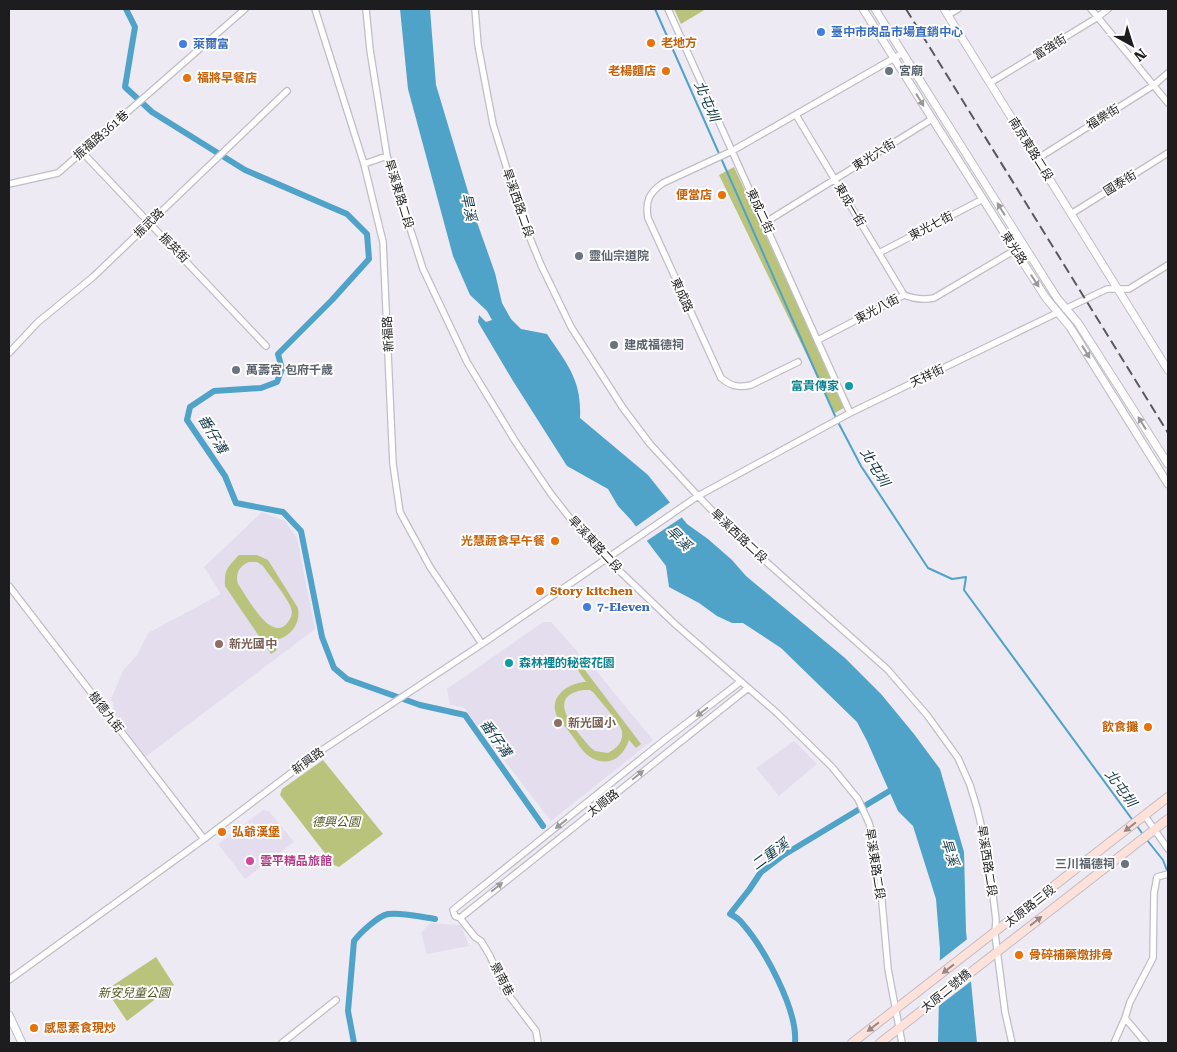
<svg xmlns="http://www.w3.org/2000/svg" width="1177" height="1052" font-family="'Roboto Serif','Noto Sans TC',serif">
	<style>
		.built { fill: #e4ddee }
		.green { fill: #bac37c; fill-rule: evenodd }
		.water { fill: #4fa2c8 }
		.pier { fill: #eeeaf4 }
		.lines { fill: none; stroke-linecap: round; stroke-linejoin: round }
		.stream { stroke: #4fa2c8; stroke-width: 2 }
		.canal { stroke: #4fa2c8; stroke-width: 6 }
		.minor-casing { stroke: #c0bdc6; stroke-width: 8 }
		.tertiary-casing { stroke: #c0bdc6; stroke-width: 9 }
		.secondary-casing { stroke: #c0bdc6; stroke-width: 10 }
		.minor { stroke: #fff; stroke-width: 5.5 }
		.tertiary { stroke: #fff; stroke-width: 7 }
		.secondary { stroke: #fee2da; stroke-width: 8 }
		.rail { stroke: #5a585d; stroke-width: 2; stroke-dasharray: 10 5; stroke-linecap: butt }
		.oneway { fill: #99999a }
		.oneway2 { fill: #998986 }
		.shop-dot { fill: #3f7fe0; stroke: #fff; stroke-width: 2 }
		.food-dot { fill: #e8710a; stroke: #fff; stroke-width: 2 }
		.worship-dot { fill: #6b7280; stroke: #fff; stroke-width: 2 }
		.culture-dot { fill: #0f9aa8; stroke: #fff; stroke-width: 2 }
		.education-dot { fill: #8d6e63; stroke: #fff; stroke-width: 2 }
		.hotel-dot { fill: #d1479c; stroke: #fff; stroke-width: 2 }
		.labels { text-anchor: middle; stroke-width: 4; stroke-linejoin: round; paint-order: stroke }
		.shop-label { font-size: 12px; font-weight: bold; fill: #366cbe; stroke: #fff; text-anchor: start }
		.food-label { font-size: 12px; font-weight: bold; fill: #c56008; stroke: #fff; text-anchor: start }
		.street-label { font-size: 12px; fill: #1d1c1f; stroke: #fff }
		.worship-label { font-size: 12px; font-weight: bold; fill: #5b616d; stroke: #fff; text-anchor: start }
		.culture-label { font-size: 12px; font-weight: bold; fill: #0d838f; stroke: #fff; text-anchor: end }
		.education-label { font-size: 12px; font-weight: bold; fill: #785e54; stroke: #fff; text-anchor: start }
		.park-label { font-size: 12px; font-style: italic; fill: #515720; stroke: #fff }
		.hotel-label { font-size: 12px; font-weight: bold; fill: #b23c85; stroke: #fff; text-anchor: start }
		.water-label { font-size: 14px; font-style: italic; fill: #133949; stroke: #fff }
	</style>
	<rect width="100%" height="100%" fill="#eeeaf4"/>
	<path class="built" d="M262,512L285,521L297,538L315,629L144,758L113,712L114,706L111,699L123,671L137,655L148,633L221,594L204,567Z
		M543,622H551L578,652L585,671L594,668L653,740L551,821L463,707L450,705L447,689Z
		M794,741L817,764L779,796L756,768Z
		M263,810L269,811L294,842L245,879L218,844Z
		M430,923L461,925L469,946L427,954L421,933Z"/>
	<path class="green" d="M674,9H706L681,24Z
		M734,167L845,407L835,413L719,175Z
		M239,555H257L268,560L298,608C301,625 289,639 271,641L277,650L271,654L225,586C224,569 228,567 239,555ZM249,562H257L263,566C271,578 286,595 291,608C293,613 291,618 288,622C271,645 247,596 238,584C235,574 239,566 249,562Z
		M581,665L641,744L636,748L629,740C623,758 608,768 590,757C582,752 576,740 570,733C566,727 558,720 556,714C549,695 571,682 586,682L577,669ZM583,690H590L594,693C600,701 621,724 622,731C624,742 616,749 608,753L595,751L590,747C577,731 543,697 583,690Z
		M323,760L383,834L339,867L334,865L280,795L282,789Z
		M156,957L174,985L127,1021L106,990Z"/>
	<path class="water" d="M400,9H430L436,85L478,225L495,273L502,303L511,319L521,329L547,334C567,364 582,380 580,418L648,475L687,524L708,539L732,560L746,576L845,658L881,694L914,734L940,769L964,852L966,931L977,1043H938L940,949L936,899L913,826L898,811L867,741L857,722L781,648L743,623H732L717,616L699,603L669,587L666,566L631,520L618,506L608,489L567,466L513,381L478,322L479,315L486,322L492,320L487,311L470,295L453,256L408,89Z"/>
	<path class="pier" d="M672,501L684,516L645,542L634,528Z
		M970,937L974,979L936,1008L938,962Z"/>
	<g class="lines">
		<path class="stream" d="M655,9L836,418
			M838,422L861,466L928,568L952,579L966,577L964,590L1134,822
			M1137,826L1144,836
			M1147,840L1163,860L1168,873"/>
		<path class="canal" d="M126,9L135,27L125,87L152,112L245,170L347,214L367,234L369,259L332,300L278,354L282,369L277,382L261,388L214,391L190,407L187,420L225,476L236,503L283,512L301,531L322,637L334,668L347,679L420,705L465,715L543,826
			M354,1043L348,1011L354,941C360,933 378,916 388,914C402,912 420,917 435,919
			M795,1043C798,1010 764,948 742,923C739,919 734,916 730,914L749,890L761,872L782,856L896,787"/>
		<defs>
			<path id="minor" d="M315,9L364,164L383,242L393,464L400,512L430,567L482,644
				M366,9L370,50L387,156L423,269L467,362L515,441L551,494L573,522L607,559L676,625L777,713L832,767L858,799L869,823L875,844L880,879L888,969L902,1043
				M475,9L478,45L493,124L523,221L541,265L571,327L623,408L650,444L698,496L736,535L887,669L927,715L958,758L970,785L977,808L988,854L996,920L995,934L1005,1012L1012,1043
				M668,9L850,413
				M1091,9L1168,103
				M948,15L958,9
				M990,83L1098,17L1108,9
				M796,115L904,295
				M82,152L266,346
				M1037,159L1154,85L1168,73
				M364,164L387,156
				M9,184L58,173L245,9
				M1071,214L1168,153
				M766,222L932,119
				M879,253L983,199
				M1065,309L1107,289H1129L1168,265
				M818,340L904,295C914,299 923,300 934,298L1015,250
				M9,353L38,322L93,277L287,91
				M798,362L751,385C738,388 731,386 721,378L648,218C645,201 649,193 663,183L732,151L903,53
				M9,586L204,839
				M1145,816L1168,849
				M460,918L748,688
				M9,980L204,839L316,754L482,644L698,496L850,413L1057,313
				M1125,1018L1146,1043
				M282,1043L336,1000
				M538,1043L536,1031L504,989L490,956L481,941L475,937L460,918L455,916L453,910L662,742L740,682
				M1114,1043L1125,1018L1130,1002L1153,958L1154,893L1157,877L1168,874"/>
			<path id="tertiary" d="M863,9L1015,250L1046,298L1070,327L1168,484
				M875,9L1057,298L1078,323L1168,464
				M944,9L1168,370
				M9,1015L22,1043"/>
			<path id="secondary" d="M852,1043L1168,797
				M880,1043L1168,819"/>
		</defs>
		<use href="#minor" class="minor-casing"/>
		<use href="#tertiary" class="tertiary-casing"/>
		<use href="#secondary" class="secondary-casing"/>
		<use href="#minor" class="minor"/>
		<use href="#tertiary" class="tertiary"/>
		<use href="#secondary" class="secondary"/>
		<path class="rail" d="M906,9L1168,433"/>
	</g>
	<defs><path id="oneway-solid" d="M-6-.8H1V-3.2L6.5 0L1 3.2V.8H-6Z" transform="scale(1.25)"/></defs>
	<g class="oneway">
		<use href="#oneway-solid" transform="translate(920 100) rotate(58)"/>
		<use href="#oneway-solid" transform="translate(1001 209) rotate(-122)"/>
		<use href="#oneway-solid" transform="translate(1035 281) rotate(57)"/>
		<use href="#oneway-solid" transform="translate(1086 352) rotate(58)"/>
		<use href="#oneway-solid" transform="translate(1142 423) rotate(-122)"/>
		<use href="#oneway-solid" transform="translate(702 712) rotate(143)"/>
		<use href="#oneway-solid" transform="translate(638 775) rotate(-39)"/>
		<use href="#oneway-solid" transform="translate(561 824) rotate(142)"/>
		<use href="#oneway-solid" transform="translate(497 887) rotate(-39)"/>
	</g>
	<g class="oneway2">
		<use href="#oneway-solid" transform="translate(1130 827) rotate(142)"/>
		<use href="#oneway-solid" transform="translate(1036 921) rotate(-38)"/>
		<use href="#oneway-solid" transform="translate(948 969) rotate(142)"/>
		<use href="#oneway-solid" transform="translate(873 1027) rotate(142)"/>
	</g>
	<g class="shop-dot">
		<circle cx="821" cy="32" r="5"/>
		<circle cx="183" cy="44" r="5"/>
		<circle cx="587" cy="607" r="5"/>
	</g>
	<g class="food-dot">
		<circle cx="651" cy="43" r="5"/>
		<circle cx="666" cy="71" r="5"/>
		<circle cx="187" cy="78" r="5"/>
		<circle cx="722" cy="195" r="5"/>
		<circle cx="555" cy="541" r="5"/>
		<circle cx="540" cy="591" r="5"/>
		<circle cx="1148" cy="727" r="5"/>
		<circle cx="222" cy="832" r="5"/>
		<circle cx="1019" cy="955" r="5"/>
		<circle cx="34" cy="1028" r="5"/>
	</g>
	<g class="worship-dot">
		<circle cx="889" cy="71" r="5"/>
		<circle cx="579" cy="256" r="5"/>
		<circle cx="614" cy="345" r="5"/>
		<circle cx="236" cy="370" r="5"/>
		<circle cx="1125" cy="864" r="5"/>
	</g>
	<g class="culture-dot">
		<circle cx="849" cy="386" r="5"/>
		<circle cx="509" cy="663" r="5"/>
	</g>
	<g class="education-dot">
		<circle cx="219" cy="644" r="5"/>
		<circle cx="558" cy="723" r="5"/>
	</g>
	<circle class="hotel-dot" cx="250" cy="861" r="5"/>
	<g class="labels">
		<g class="shop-label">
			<text x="831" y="36">臺中市肉品市場直銷中心</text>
			<text x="193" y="48">萊爾富</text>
			<text x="597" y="611">7-Eleven</text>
		</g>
		<g class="food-label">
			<text x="661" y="47">老地方</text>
			<text x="656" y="75" text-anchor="end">老楊麵店</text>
			<text x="197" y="82">福將早餐店</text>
			<text x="712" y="199" text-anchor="end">便當店</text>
			<text x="545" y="545" text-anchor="end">光慧蔬食早午餐</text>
			<text x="550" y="595">Story kitchen</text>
			<text x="1138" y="731" text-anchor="end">飲食攤</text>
			<text x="232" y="836">弘爺漢堡</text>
			<text x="1029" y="959">骨碎補藥燉排骨</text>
			<text x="44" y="1032">感恩素食現炒</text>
		</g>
		<g class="street-label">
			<text transform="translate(1050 47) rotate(-32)" y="4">富強街</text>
			<text transform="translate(1103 117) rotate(-32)" y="4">福樂街</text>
			<text transform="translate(101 135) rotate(-41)" y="4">振福路361巷</text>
			<text transform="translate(1031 149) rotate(58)" y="4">南京東路二段</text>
			<text transform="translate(874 155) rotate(-32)" y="4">東光六街</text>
			<text transform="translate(1120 183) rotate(-32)" y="4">國泰街</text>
			<text transform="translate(399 194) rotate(73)" y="4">旱溪東路二段</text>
			<text transform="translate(518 203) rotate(71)" y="4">旱溪西路二段</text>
			<text transform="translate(850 205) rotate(59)" y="4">東成一街</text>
			<text transform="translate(760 211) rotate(65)" y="4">東成二街</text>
			<text transform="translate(149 223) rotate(-44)" y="4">振武路</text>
			<text transform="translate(931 226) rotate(-27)" y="4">東光七街</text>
			<text transform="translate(174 248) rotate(45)" y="4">振英街</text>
			<text transform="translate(1014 248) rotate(57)" y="4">東光路</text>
			<text transform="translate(682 295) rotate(66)" y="4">東成路</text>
			<text transform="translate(877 309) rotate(-28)" y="4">東光八街</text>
			<text transform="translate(388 334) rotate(-93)" y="4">新福路</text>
			<text transform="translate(927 376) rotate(-26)" y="4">天祥街</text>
			<text transform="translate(739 536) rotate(43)" y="4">旱溪西路二段</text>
			<text transform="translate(595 544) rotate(47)" y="4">旱溪東路二段</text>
			<text transform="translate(106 712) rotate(52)" y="4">樹德九街</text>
			<text transform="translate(308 761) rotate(-36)" y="4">新興路</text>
			<text transform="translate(603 803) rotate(-38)" y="4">太順路</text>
			<text transform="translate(987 861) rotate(81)" y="4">旱溪西路二段</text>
			<text transform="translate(875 864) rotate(81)" y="4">旱溪東路二段</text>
			<text transform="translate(1030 906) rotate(-38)" y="4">太原路三段</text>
			<text transform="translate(502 979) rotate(63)" y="4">景南巷</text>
			<text transform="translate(946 991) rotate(-39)" y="4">太原二號橋</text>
		</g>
		<g class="worship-label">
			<text x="899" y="75">宮廟</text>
			<text x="589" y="260">靈仙宗道院</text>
			<text x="624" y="349">建成福德祠</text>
			<text x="246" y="374">萬壽宮 包府千歲</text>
			<text x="1115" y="868" text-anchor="end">三川福德祠</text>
		</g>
		<g class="culture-label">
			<text x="839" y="390">富貴傳家</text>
			<text x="519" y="667" text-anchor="start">森林裡的秘密花園</text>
		</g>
		<g class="education-label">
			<text x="229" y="648">新光國中</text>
			<text x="568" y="727">新光國小</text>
		</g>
		<g class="park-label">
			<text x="336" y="826">德興公園</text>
			<text x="134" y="997">新安兒童公園</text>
		</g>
		<g class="hotel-label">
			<text x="260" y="865">雲平精品旅館</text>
		</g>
		<g class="water-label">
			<text transform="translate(707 101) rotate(66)" y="5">北屯圳</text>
			<text transform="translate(469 207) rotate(78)" y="5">旱溪</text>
			<text transform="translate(213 434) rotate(59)" y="5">番仔溝</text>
			<text transform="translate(875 467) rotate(58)" y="5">北屯圳</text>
			<text transform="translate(679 538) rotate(45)" y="5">旱溪</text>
			<text transform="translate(496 738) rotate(55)" y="5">番仔溝</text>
			<text transform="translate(1121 788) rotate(54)" y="5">北屯圳</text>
			<text transform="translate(950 852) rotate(72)" y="5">旱溪</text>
			<text transform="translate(770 854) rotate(-36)" y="5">二重溪</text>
		</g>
	</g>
	<rect width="1177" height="1052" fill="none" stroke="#1d1c1f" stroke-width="20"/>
	<g transform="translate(1132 45) rotate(141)" stroke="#ffffff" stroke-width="4" paint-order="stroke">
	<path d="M0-4L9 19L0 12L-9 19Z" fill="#1d1c1f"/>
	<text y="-8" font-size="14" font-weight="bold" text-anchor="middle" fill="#1d1c1f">N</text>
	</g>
</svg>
